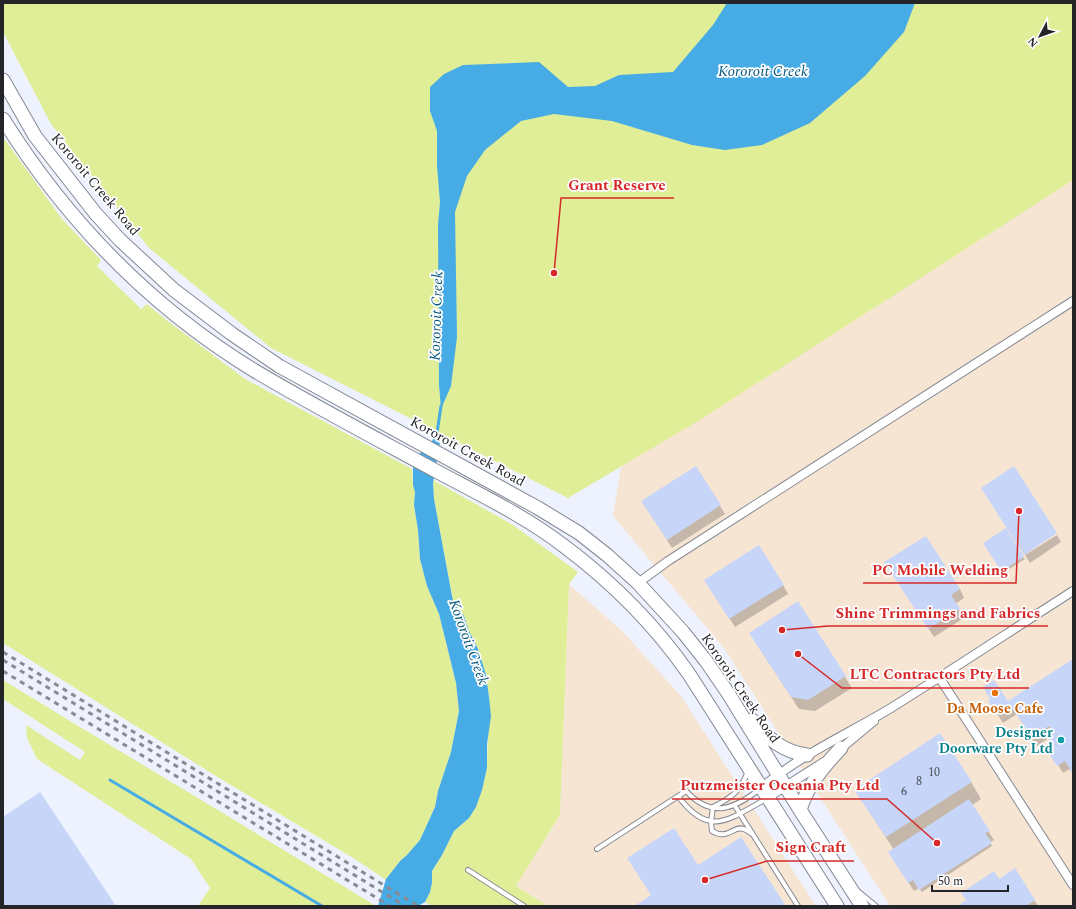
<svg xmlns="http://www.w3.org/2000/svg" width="1076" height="909" font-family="Spectral,serif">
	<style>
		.industrial { fill: #f7e5d4 }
		.green { fill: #e0ee97 }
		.water { fill: #47ace6 }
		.shadow { fill: #0003 }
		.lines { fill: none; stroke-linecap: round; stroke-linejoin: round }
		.stream { stroke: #47ace6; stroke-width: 3 }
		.building { fill: #c7d6f8 }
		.lane-casing { stroke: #848892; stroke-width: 6 }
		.street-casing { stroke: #848892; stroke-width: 10 }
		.primary-casing { stroke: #848892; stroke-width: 15 }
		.lane { stroke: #fff; stroke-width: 4 }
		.street { stroke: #fff; stroke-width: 8 }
		.primary { stroke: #fff; stroke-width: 13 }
		.rail { stroke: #888b93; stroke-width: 3; stroke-dasharray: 5 5; stroke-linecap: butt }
		.food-dot { fill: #e8710a; stroke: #fff; stroke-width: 1.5 }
		.culture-dot { fill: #0f9aa8; stroke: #fff; stroke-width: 1.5 }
		.labels { text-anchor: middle; stroke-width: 3.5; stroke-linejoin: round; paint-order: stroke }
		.number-label { font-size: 12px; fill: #4c515d }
		.street-label { font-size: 14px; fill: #232529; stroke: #fff }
		.food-label { font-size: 14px; font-weight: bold; fill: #c56008; stroke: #fff }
		.culture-label { font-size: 14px; font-weight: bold; fill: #0d838f; stroke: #fff; text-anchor: end }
		.water-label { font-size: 15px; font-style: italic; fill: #0a597f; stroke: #fff }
		.leader { fill: none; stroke: #d62828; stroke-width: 1.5 }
		.callout-dot { fill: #d62828; stroke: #fff; stroke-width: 1.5 }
		.callout-label { font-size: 15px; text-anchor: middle; font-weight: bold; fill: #d62828; stroke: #fff; stroke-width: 3.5; stroke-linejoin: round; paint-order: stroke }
	</style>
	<rect width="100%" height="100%" fill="#edf2fe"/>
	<path class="industrial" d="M1073,180V906H890L723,647L613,516L621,467L890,297Z
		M569,584L623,632L681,696L816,906H548L516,886L560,815Z"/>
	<path class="green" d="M3,3H1073V180L703,418L568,498L271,348L149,248L51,124L3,32Z
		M3,137L62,219L101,260L97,266L141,309L147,304L165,319L245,379L412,469L413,485L415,492L414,505L418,530L420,559L427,586L439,614L445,638L456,683L459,711L451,752L438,791L435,807L420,840L406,856L401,860L386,880L355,859L219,778L3,643Z
		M433,480L513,525L578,572L569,584L560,815L516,886L548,906H432L425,902L430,892L432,883V871L442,855L454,831L469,818L476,807L482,789L487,768L489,697L486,675L478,649L469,631L464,616L454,604L452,596L434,499Z
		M3,680C127,756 252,830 376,906H198L210,888L191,859L37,759L27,738L26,725L80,760L85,752L3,699Z"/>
	<path class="water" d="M727,3H915L904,32L865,76L810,123L762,145L725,150L692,145L612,121L554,114L521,121L485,150L467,176L455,212L457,337L451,386L441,409L439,385L438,225L440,202L437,166V131L430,111V87L444,74L463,65L539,62L568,87L595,86L619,75L673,72L713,25Z
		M434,436L440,438V442L433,483L434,499L452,596L454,604L464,616L469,631L478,649L486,675L489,697L491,716L487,744V768L482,790L476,807L469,818L454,831L442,855L432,871V883L430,892L425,902L418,906H378L386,879L401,860L406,856L420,840L435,807L438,791L451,752L459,711L456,683L445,638L439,614L427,586L420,559L418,530L414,505L415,492L413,485V465L420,453L431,444Z"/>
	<path class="shadow" d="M696,467L725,514L672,548L648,510Z
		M1057,535L1061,542L1030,563L1025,555Z
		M985,543L1023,557L1025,559L1003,573Z
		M891,571L960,589L964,598L955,604L964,618L934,637Z
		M783,585L788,594L735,627L710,589Z
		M798,603L852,688L815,711L799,709L757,645Z
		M1073,660V773L1070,769L1063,773L1055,760L1056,748L1049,738L1037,746L1017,714L1003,723L994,709L1008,702Z
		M971,782L981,799L972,805L994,840L990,842L992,846L922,892L919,888L914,891L894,861V850L855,790Z
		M1014,870L1038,906H959L999,880Z"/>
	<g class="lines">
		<path class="stream" d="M436,440L441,406
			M110,780L322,906"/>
	</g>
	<path class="building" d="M696,466L721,505L667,540L641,501Z
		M1014,466L1057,533L1024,555L981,488Z
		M1006,528L1024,557L1001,571L983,543Z
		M926,536L960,589L951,595L960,609L928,629L884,562Z
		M759,545L784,585L729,619L704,580Z
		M798,601L846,676L808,700L791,697L749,633Z
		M1073,659V774L1065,761L1057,766L1048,752L1055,748L1045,733L1051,729L1049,726L1032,738L1011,706L997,715L988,701L990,699L983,687L994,680L1008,701Z
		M940,733L972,782L886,837L854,790Z
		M40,792L116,906H3V817Z
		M969,799L990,831L985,833L992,843L919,890L913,880L908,883L888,852Z
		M674,828L698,865L741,837L786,906H637L636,905L651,895L627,858Z
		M1015,868L1035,900L1026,906H957L966,900L961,893L994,871L999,879Z"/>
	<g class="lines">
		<defs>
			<path id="lane" d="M748,771C741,791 731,798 713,807L711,822L712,831C728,841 733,825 744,829C747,830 750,833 752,834
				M678,796C709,838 728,820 766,799
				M735,806L798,906
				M597,849L686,791C712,819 734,809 760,789
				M468,870L524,906
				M859,892L876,906"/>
			<path id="street" d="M638,583L668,561L1073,301
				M939,677L1073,885
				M838,751L874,721
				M761,788C802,754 846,735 891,708C952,670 1012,630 1073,591
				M767,798L824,762"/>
			<path id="primary" d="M3,80L35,136L96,214L120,240L174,290L232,334L279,366L538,508L579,533L607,555L638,583L683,632L706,661L728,693L800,810L862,906
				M3,119C67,221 152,308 255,371C314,406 375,438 436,471C479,494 525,516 564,546C612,582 655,625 689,674L837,906
				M752,720C767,738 783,752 807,755
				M800,810C807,786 824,766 841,748"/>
		</defs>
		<use href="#lane" class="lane-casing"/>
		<use href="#street" class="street-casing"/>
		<use href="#primary" class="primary-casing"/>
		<use href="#lane" class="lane"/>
		<use href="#street" class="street"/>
		<use href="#primary" class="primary"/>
		<path class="rail" d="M3,652L418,906
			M3,660L405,906
			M3,671L390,906"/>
	</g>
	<circle class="food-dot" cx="995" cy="693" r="4"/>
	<circle class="culture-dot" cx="1061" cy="740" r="4"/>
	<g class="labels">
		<g class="number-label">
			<text x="934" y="776">10</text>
			<text x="919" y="785">8</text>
			<text x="904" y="795">6</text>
		</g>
		<g class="street-label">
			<text transform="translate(96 184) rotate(50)" y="5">Kororoit Creek Road</text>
			<text transform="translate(468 451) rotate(29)" y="5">Kororoit Creek Road</text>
			<text transform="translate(741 688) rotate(56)" y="5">Kororoit Creek Road</text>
		</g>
		<g class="food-label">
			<text x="995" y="713">Da Moose Cafe</text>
		</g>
		<g class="culture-label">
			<text x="1053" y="737">Designer<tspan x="1053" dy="16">Doorware Pty Ltd</tspan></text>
		</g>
		<g class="water-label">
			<text x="763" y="76">Kororoit Creek</text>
			<text transform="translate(436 316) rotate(-88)" y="5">Kororoit Creek</text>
			<text transform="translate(469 642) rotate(70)" y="5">Kororoit Creek</text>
		</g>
	</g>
	<path class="leader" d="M554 273L561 198H674M1019 511L1016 583H863M782 630L828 626H1048M798 654L842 688H1029M937 843L887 799H672M705 880L767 861H854"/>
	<g class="callout-dot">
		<circle cx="554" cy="273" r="4"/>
		<circle cx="1019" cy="511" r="4"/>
		<circle cx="782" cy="630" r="4"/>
		<circle cx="798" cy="654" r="4"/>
		<circle cx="937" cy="843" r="4"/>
		<circle cx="705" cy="880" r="4"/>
	</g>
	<g class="callout-label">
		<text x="617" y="190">Grant Reserve</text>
		<text x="940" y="575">PC Mobile Welding</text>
		<text x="938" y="618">Shine Trimmings and Fabrics</text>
		<text x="935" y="679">LTC Contractors Pty Ltd</text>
		<text x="780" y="790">Putzmeister Oceania Pty Ltd</text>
		<text x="811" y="852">Sign Craft</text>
	</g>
	<rect width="1076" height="909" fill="none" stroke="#232529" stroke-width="8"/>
	<g transform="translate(1040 36) rotate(229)" stroke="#ffffff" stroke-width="3" paint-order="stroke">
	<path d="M0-3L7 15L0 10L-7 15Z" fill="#232529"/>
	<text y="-6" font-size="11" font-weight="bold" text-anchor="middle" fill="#232529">N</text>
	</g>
	<path d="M932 885v6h76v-6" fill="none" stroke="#232529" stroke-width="2"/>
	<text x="938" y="885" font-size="12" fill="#232529" stroke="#ffffff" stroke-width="3" paint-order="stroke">50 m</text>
</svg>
